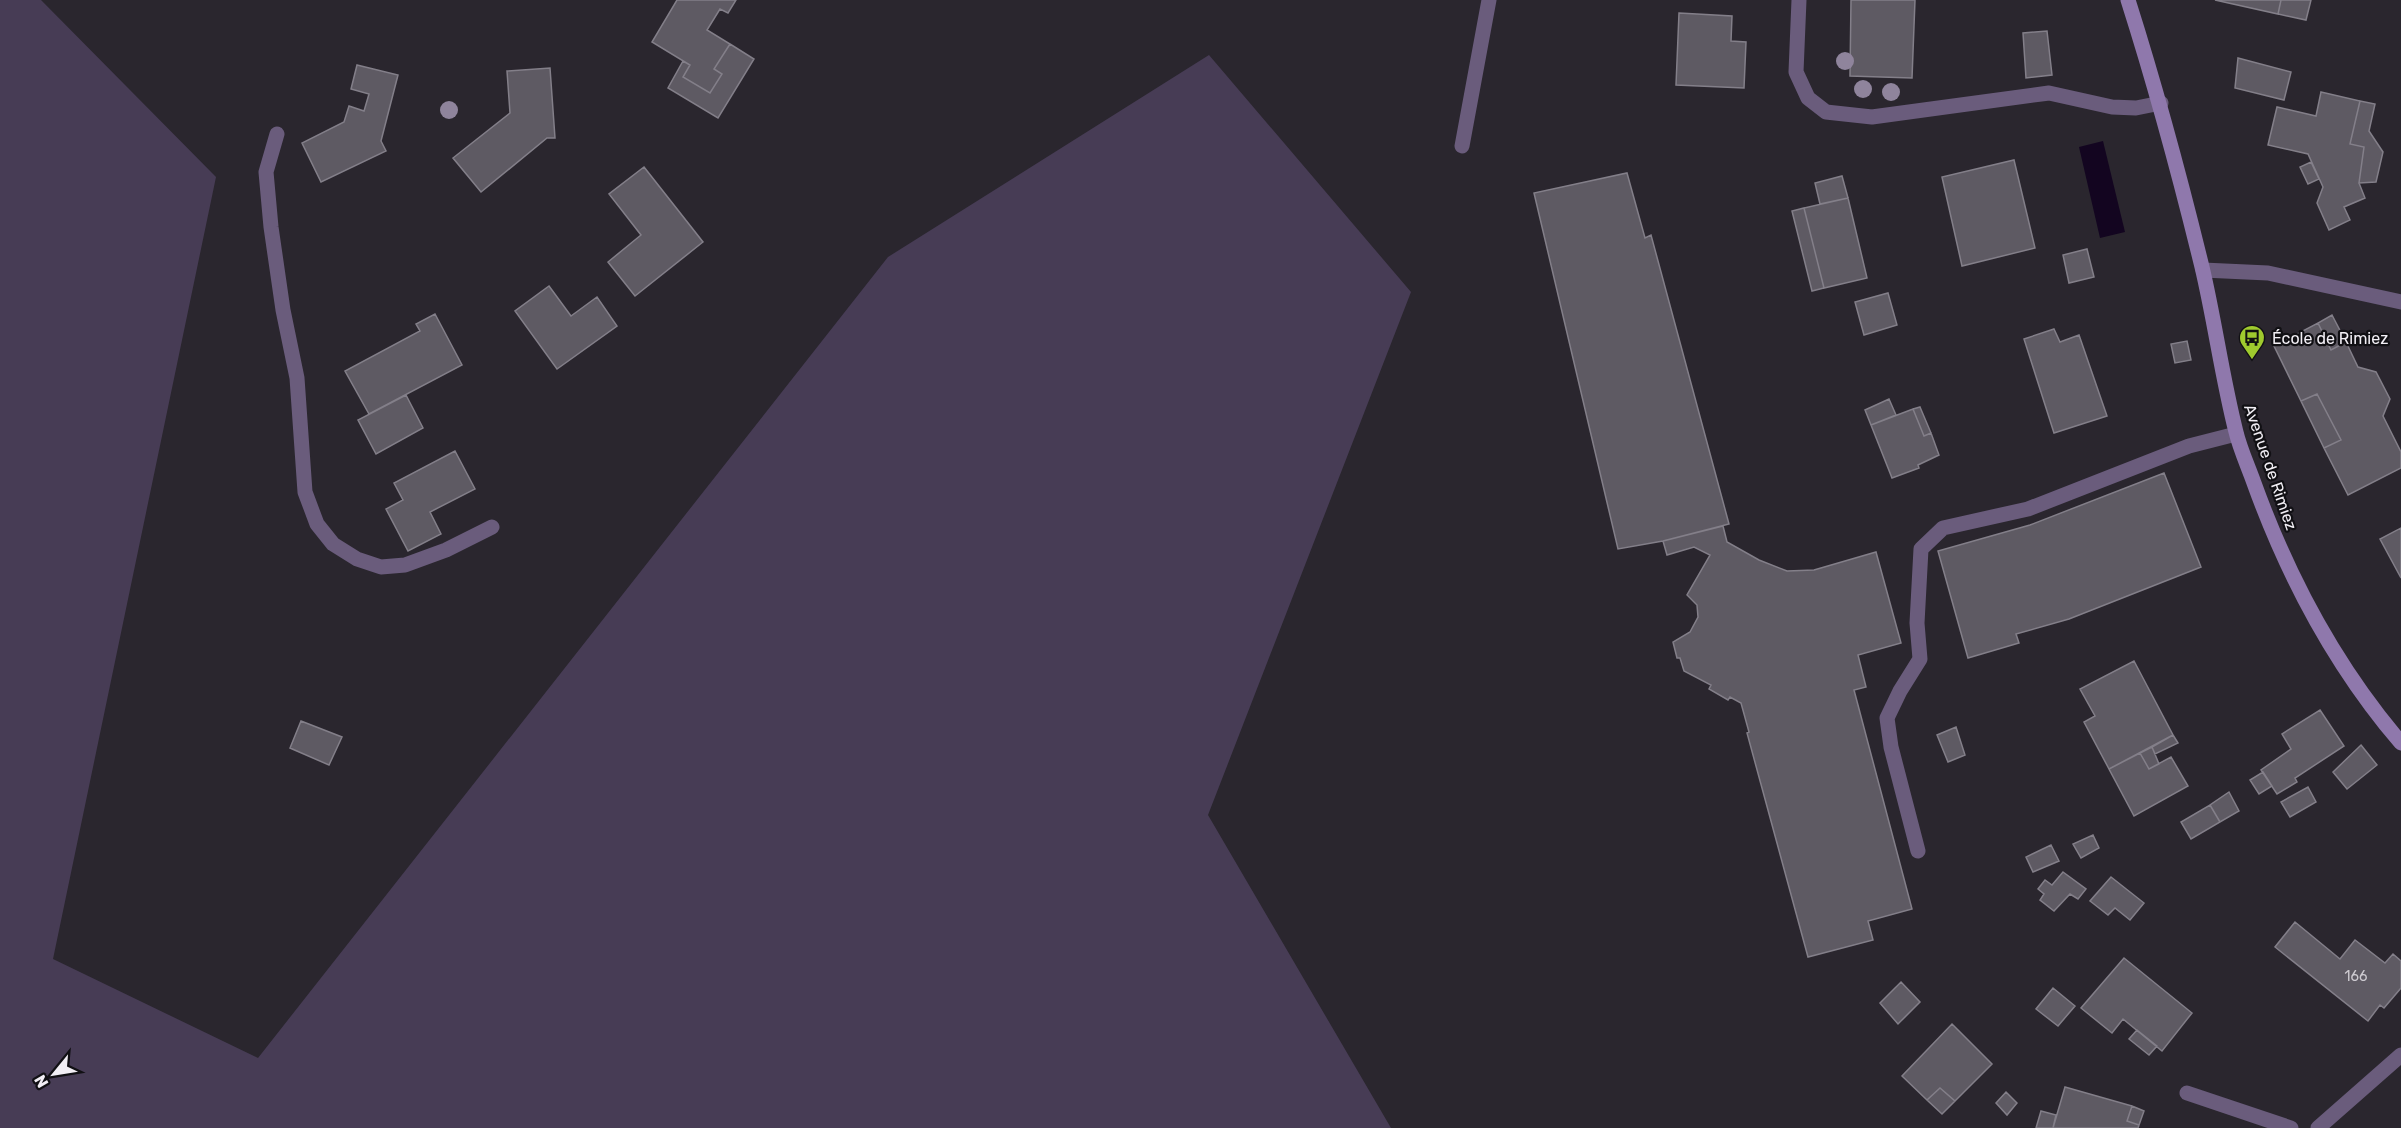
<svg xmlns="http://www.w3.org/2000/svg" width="2401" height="1128" font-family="Rubik,sans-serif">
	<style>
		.green { fill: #473c55 }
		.water { fill: #130520 }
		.building { fill: #5e5a63; stroke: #837f89; stroke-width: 1.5 }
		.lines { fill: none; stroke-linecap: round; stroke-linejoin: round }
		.lane { stroke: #6a5c7c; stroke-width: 15 }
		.street { stroke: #6a5c7c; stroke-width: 15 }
		.secondary { stroke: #8f78ac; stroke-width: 15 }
		.tree { fill: #8f849c }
		.labels { text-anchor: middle; stroke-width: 4.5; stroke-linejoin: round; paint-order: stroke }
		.number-label { font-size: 14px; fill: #cdcad0 }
		.poi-label { font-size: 16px; fill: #f2eff5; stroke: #111014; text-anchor: start }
		.street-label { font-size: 16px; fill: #f2eff5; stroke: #111014 }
	</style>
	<rect width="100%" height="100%" fill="#2a262e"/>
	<path class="green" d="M0,0H41L216,177L53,959L258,1058L888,257L1209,55L1411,292L1208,815L1391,1128H0Z"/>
	<path class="water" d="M2103,141L2125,232L2100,238L2079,147Z"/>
	<path class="building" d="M677,0H736L728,13L720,9L707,30L730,44L714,69L722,74L710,93L683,77L690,65L652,42Z
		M1851,0H1915L1912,78L1850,76Z
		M2215,0H2281L2278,14Z
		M2281,0H2311L2306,20L2278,14Z
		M1679,13L1732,16L1731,41L1746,42L1744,88L1676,85Z
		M2047,31L2052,75L2026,78L2023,33Z
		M730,44L754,59L718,118L668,88L683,61L690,65L683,77L710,93L722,74L714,69Z
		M2238,58L2291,72L2284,100L2235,88Z
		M357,65L398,75L381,141L386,151L321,182L302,143L344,122L349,106L364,111L369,94L351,89Z
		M550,68L555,138H547L481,192L453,158L510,113L507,71Z
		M2321,92L2360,101L2350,144L2364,147L2359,183L2365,198L2344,207L2350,220L2329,230L2317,203L2323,187L2308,154L2268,145L2277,107L2316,116Z
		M2360,101L2375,104L2369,131L2383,152L2376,182L2359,183L2364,147L2350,144Z
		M2014,160L2035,248L1962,266L1942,177Z
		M2311,162L2319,179L2308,184L2300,167Z
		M644,167L703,242L635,296L608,262L641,235L609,194Z
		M1627,173L1645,238L1651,235L1729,524L1663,541L1618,549L1534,193Z
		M1842,176L1848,198L1820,204L1815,183Z
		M1848,198L1867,278L1824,288L1804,208Z
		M1804,208L1824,288L1812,291L1792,211Z
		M2087,249L2094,277L2069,283L2063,255Z
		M549,286L571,316L597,297L617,326L557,369L515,311Z
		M1888,293L1897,325L1864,335L1855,302Z
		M435,314L462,365L369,414L345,371L420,331L416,324Z
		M2332,315L2346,342L2331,350L2318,323Z
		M2318,323L2331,350L2346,342L2358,367L2376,372L2390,399L2383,416L2401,452V468L2348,495L2324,448L2341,440L2317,394L2301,401L2274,346Z
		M2054,329L2060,342L2079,335L2107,416L2054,433L2024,339Z
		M2187,341L2191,360L2175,363L2171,344Z
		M2317,394L2341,440L2324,448L2301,401Z
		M406,395L423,428L376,454L358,420Z
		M1889,399L1896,415L1871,425L1865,410Z
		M1920,407L1931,433L1924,436L1913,409Z
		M1913,409L1924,436L1931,433L1939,455L1918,465L1919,468L1892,478L1871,425Z
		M455,451L475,489L430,512L441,534L408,551L386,509L403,500L394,483Z
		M2164,473L2201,567L2069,619L2016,634L2019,643L1968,658L1938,551L2030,525Z
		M1723,526L1727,542L1759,560L1787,571L1814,570L1876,552L1901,643L1858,655L1866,687L1854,690L1912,909L1868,921L1873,940L1808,957L1747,733L1749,732L1741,703L1730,697L1728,700L1709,689L1711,685L1684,671L1680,658H1677L1673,642L1690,632L1698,617L1697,605L1687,595L1710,555L1694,547L1667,555L1663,541Z
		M2401,528V578L2380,539Z
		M2134,661L2173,735L2109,769L2084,722L2095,716L2080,689Z
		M2320,710L2344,746L2295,778L2297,782L2277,794L2261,770L2291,749L2282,734Z
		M301,721L342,737L329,765L290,748Z
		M1956,727L1965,755L1948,762L1937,735Z
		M2173,735L2178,743L2155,754L2152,747Z
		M2361,745L2377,765L2347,789L2333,772Z
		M2152,747L2159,764L2149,769L2140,753Z
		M2140,753L2149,769L2171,757L2188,786L2134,816L2109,769Z
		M2263,772L2272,786L2259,794L2250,780Z
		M2308,787L2316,802L2290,817L2281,802Z
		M2229,792L2239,811L2220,822L2210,805Z
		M2210,805L2220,822L2191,839L2181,822Z
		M2093,835L2099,848L2081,858L2073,844Z
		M2051,845L2059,861L2033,872L2026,857Z
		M2063,872L2086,889L2078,899L2070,894L2054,911L2040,900L2044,894L2038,889L2045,880L2052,885Z
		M2111,877L2144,903L2130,920L2115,908L2108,915L2090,901Z
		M2295,922L2340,959L2355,940L2385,963L2393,954L2401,961V988L2384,1008L2380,1005L2368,1021L2275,947Z
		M2124,958L2192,1013L2162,1051L2123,1019L2112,1033L2081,1008Z
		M1901,982L1920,1002L1898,1024L1880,1003Z
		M2053,988L2075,1006L2058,1026L2036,1009Z
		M1952,1024L1992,1064L1955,1101L1940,1088L1927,1100L1902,1076Z
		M2137,1030L2157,1046L2149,1055L2129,1039Z
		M2065,1087L2132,1106L2127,1121L2139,1125L2138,1128H2053Z
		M1940,1088L1955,1101L1942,1114L1927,1100Z
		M2006,1092L2017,1103L2007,1115L1996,1103Z
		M2132,1106L2144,1111L2139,1125L2127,1121Z
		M2041,1111L2056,1115L2053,1128H2036Z"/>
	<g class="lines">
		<path class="lane" d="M277,134L266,172L271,227L283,310L297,378L305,492L317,524L333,544L357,559L381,567L405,565L446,550L492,527
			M1918,851L1891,747L1887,718L1900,691L1920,659L1917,623L1921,549L1943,528L2028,509L2189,446L2236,434
			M2187,1093L2291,1128
			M2318,1128L2401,1055"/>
		<path class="street" d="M1799,0L1796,72L1808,98L1826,112L1872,117L2049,93L2112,107L2136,108L2161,103
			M1462,146L1489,0
			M2203,270L2268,273L2401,302"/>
		<path class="secondary" d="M2128,0C2156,88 2180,177 2202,267C2215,322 2222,377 2236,432C2240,449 2248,466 2254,483C2288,577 2336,667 2401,743"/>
	</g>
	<g class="tree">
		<circle cx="1845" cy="61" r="9"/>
		<circle cx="1863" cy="89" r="9"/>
		<circle cx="1891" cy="92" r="9"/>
		<circle cx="449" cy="110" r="9"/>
	</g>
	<defs>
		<symbol id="bus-pin" viewBox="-11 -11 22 30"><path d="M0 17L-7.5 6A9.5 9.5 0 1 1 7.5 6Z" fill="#9fca2e" stroke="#111014"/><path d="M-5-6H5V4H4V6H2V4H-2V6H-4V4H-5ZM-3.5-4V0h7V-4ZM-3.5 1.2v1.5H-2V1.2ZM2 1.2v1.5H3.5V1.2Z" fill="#111"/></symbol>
	</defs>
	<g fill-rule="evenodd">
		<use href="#bus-pin" x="2237" y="323" width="30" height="40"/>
	</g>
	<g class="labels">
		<g class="number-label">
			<text x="2356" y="981">166</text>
		</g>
		<g class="poi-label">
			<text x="2272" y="344">École de Rimiez</text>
		</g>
		<g class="street-label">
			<text transform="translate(2271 467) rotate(71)" y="6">Avenue de Rimiez</text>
		</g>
	</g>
	<g transform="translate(54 1074) rotate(240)" stroke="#111014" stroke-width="4.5" paint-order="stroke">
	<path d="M0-4.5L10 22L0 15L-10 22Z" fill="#f2eff5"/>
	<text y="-9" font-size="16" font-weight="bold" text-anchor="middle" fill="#f2eff5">N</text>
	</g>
</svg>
